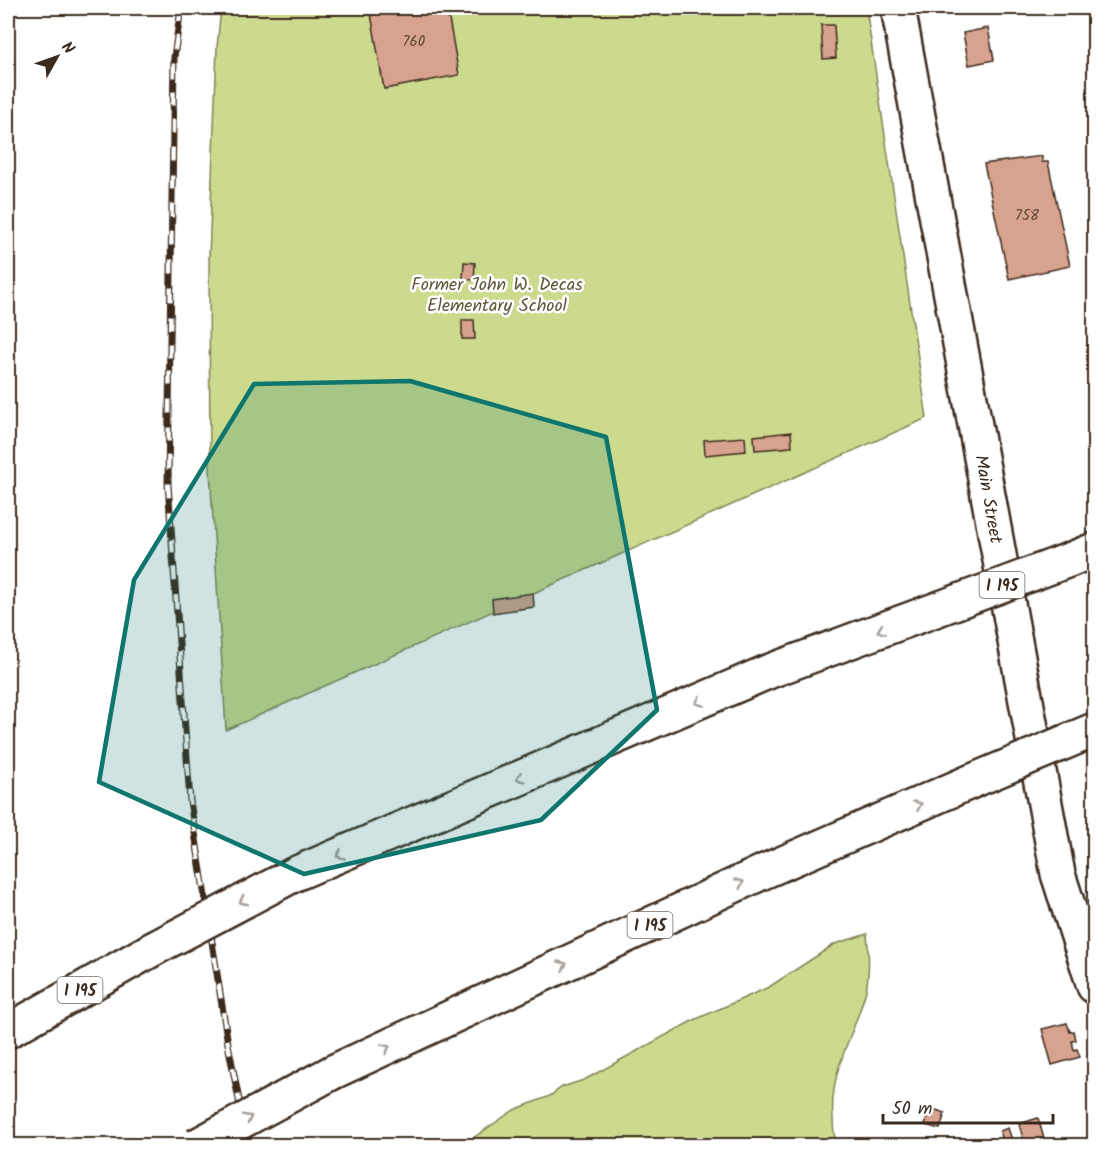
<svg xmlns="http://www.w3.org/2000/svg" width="1102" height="1153" font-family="Kalam,sans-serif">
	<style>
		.green { fill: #ccda8e; stroke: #848256; stroke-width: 1.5 }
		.building { fill: #d8a38e; stroke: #3b2a1e; stroke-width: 1.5 }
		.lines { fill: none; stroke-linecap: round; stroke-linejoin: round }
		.major-casing { stroke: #3b2a1e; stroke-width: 38 }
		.highway-casing { stroke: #3b2a1e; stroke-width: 38 }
		.major { stroke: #fff; stroke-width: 33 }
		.highway { stroke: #fff; stroke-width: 33 }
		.rail-casing { stroke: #3b2a1e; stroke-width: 7 }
		.rail { stroke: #fff; stroke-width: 4.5; stroke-dasharray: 14; stroke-linecap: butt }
		.highway-bridge-casing { stroke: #3b2a1e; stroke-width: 38; stroke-linecap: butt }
		.highway-bridge { stroke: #fff; stroke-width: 33 }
		.oneway { stroke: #a79f9a }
		.marked { fill: #0f766e; fill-opacity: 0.2; stroke: #0f766e; stroke-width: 4.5; stroke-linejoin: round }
		.labels { text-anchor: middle; stroke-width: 5; stroke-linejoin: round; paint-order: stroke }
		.number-label { font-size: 15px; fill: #62483a }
		.shield { fill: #fff; stroke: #766a62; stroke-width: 1.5 }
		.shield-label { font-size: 16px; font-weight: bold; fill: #3b2a1e }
		.park-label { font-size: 18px; fill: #5f563a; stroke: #fff }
		.street-label { font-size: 18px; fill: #3b2a1e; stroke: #fff }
	</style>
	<rect width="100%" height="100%" fill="#fff"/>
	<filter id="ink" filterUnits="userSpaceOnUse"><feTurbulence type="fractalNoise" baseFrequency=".0167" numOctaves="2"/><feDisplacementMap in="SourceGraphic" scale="12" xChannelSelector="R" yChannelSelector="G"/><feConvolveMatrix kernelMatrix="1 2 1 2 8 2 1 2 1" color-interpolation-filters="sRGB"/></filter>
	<g filter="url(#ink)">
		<path class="green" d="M221,8H866L927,418L226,730L210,471L209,258L217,47Z
			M867,934C869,953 870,971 866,990C855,1035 829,1069 833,1118C833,1128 834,1137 837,1145H454L470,1140L514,1110L550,1096L562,1087L584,1080L692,1021L769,987L835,944Z"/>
		<path class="building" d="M370,8H447L459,75L384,89Z
			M821,25H834L836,58L823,59Z
			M988,28L994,60L969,65L963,33Z
			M1042,156V162H1048L1070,266L1009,279L984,164Z
			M464,262L475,263L474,280L463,279Z
			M462,320H474L475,339H462Z
			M791,432L792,447L755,450L754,436Z
			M745,437L746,451L705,455L704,440Z
			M533,593L534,607L493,613L492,599Z
			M1067,1023L1070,1032L1074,1031L1076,1040L1072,1041L1074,1050L1077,1049L1080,1057L1052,1065L1042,1029Z
			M930,1108L945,1113L940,1129L925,1125Z
			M1038,1118L1045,1142L1025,1146L1019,1124Z
			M1008,1128L1014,1146H1005L1000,1131Z"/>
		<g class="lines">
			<defs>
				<path id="major" d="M898,8L1058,874L1094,986"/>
				<path id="highway" d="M1069,560L1094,550
					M295,874L770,671L935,610
					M8,1031L153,949
					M333,1072L765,871L970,782"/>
			</defs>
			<use href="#major" class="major-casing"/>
			<use href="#highway" class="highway-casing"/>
			<use href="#major" class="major"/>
			<use href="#highway" class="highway"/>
			<defs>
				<path id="rail" d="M181,8L174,57L168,484L190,801L228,1044L248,1146"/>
			</defs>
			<use href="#rail" class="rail-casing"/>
			<use href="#rail" class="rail"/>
			<defs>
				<path id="highway-bridge" d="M935,610L1069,560
					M970,782L1094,730
					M153,949L295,874
					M196,1146L333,1072"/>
			</defs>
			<use href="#highway-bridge" class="highway-bridge-casing"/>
			<use href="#highway-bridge" class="highway-bridge"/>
		</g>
		<defs><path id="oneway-chevron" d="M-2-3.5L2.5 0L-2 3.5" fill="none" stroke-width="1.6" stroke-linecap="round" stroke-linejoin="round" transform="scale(1.5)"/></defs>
		<g class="oneway">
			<use href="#oneway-chevron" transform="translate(881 630) rotate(159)"/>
			<use href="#oneway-chevron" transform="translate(699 702) rotate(157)"/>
			<use href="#oneway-chevron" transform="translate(520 778) rotate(157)"/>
			<use href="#oneway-chevron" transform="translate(918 805) rotate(-24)"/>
			<use href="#oneway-chevron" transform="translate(340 855) rotate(157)"/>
			<use href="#oneway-chevron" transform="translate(740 883) rotate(-25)"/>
			<use href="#oneway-chevron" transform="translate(243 901) rotate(152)"/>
			<use href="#oneway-chevron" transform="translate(563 965) rotate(-25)"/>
			<use href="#oneway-chevron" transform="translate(386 1048) rotate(-25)"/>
			<use href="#oneway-chevron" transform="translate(248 1118) rotate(-28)"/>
		</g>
	</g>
	<path class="marked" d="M410,381L606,437L657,710L541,820L304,874L99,782L134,580L254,384Z"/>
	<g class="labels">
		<g class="number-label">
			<text x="414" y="46">760</text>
			<text x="1027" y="220">758</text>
		</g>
		<g class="shield">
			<rect x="979.5" y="572" width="45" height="26" rx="4.5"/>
			<rect x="627.5" y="912" width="45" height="26" rx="4.5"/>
			<rect x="57.5" y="977" width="45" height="26" rx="4.5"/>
		</g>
		<g class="shield-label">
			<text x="1002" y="591">I 195</text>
			<text x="650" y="931">I 195</text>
			<text x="80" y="996">I 195</text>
		</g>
		<g class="park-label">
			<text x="497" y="290">Former John W. Decas<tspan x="497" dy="21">Elementary School</tspan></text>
		</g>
		<g class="street-label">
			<text transform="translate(989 499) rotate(80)" y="6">Main Street</text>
		</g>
	</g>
	<rect width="1102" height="1153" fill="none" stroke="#fff" stroke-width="30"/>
	<rect x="15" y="15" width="1072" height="1123" fill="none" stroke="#3b2a1e" stroke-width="2" filter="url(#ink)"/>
	<g transform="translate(57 57) rotate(50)" stroke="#ffffff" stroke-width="4.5" paint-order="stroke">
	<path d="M0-4.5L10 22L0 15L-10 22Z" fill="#3b2a1e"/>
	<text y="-9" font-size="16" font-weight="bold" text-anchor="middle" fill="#3b2a1e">N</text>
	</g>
	<path d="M883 1114v9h170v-9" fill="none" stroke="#3b2a1e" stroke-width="3"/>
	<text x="892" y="1114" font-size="18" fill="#3b2a1e" stroke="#ffffff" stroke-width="4.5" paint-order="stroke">50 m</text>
</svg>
